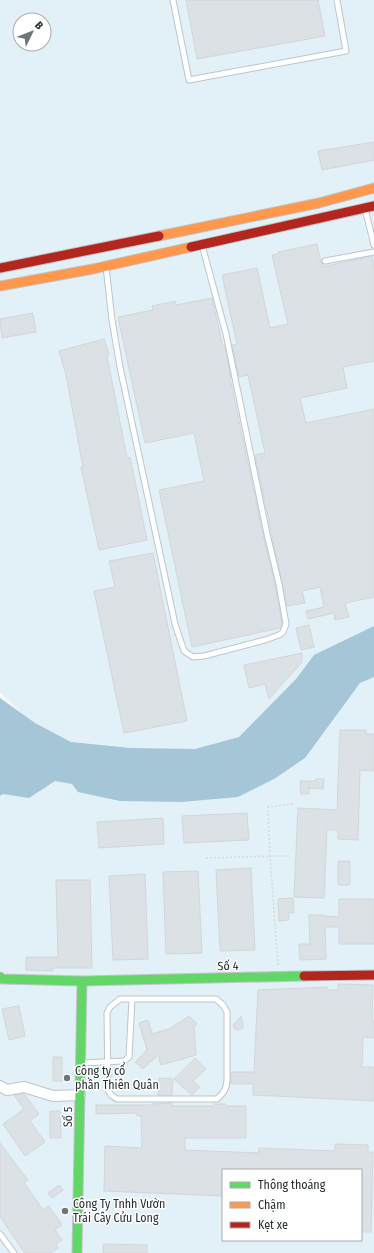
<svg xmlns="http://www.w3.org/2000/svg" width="374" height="1253" font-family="'Fira Sans Condensed',sans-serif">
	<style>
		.built { fill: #e2f0f8; fill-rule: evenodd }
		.water { fill: #a4c6d7 }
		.building { fill: #dbe1e4; stroke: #d1d6da }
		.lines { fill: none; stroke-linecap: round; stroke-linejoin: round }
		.lane-casing { stroke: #c0c5c9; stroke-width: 7 }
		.street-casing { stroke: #c0c5c9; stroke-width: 12 }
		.fast-casing { stroke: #c0c5c9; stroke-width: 11 }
		.slow-casing { stroke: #c0c5c9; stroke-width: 11 }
		.jam-casing { stroke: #c0c5c9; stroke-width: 11 }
		.path { stroke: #d7d9d9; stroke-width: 1.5; stroke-dasharray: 2 2; stroke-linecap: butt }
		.lane { stroke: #fdfefe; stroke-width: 5 }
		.street { stroke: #fdfefe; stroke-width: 10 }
		.fast { stroke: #63d668; stroke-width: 9 }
		.slow { stroke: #ff974d; stroke-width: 9 }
		.jam { stroke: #b3261e; stroke-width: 9 }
		.poi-dot { fill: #6f7579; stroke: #fff; stroke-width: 1.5 }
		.labels { text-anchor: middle; stroke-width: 3; stroke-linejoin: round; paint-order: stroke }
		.street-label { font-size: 12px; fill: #272f33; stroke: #fff }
		.poi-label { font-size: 12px; fill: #272f33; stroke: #fff; text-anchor: start }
	</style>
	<rect width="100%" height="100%" fill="#f4f8fb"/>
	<path class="built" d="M0,0H374V1253H0V796L3,794L19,710L0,692ZM20,20H44V44H20ZM223,1170H361V1240H223Z"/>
	<path class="water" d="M374,626V677L360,683L305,758L274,779L238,797L181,802L120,801L78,792L72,784L55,781L29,798L3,794L0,796V698L35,723L71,742L130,748L195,749L239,737L296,679L314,655Z"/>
	<path class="building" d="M186,0H318L325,36L197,59Z
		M374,142V160L322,170L318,151Z
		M317,244L322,267L372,256L374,267V361L343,367L347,388L300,398L306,423L374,409V597L345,603L349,617L335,620L334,613L308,619L306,611L324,607L320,587L302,591L305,603L287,606L255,455L265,453L248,375L239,377L232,345L237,344L222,275L257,268L270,328L288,324L272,255L278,254V252Z
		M212,298L223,347H225L231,378H230L263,535L275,585L282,624L280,628L192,647L159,490L204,481L194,433L145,443L118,317L153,310L152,306L175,301L176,305Z
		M33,313L36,332L2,338L0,319Z
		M104,339L109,355L107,356L127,458L130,457L147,540L99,550L81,467H83L66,375L59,351Z
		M153,553L187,721L124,733L94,591L115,587L109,561Z
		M309,625L314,647L301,650L296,628Z
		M302,653V662L269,699L265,684L249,688L244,665Z
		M340,730H366V734H374V771L360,770L358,840L338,839V830H327L324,898L294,897L298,808L337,810Z
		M316,779H324L323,789L309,788V794H301L300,781H316Z
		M247,813L249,840L184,843L182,816Z
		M163,818L164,844L99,848L97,822Z
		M338,861H350V885H338Z
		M251,868L255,950L220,951L216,870Z
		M198,871L202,953L166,954L163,872Z
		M145,874L148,959L113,960L109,876Z
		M56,880H90L92,968H53V971L26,970V957H58Z
		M293,898L294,913H288L289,920L279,921L278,899Z
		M339,899H374V944H339V927H325L326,959L300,960L299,944H310L309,915H324V916L339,917Z
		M338,984L373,985L372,1021H374V1038L363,1037L362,1067H374V1101L253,1095V1084H231V1072H254L258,990L327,987V990H338Z
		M19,1006L25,1036L9,1040L2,1009Z
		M189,1016L197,1024L194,1026L196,1055L161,1065L158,1055L143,1069L135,1062L147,1050L139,1023L148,1020L152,1034L169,1029Z
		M241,1016L243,1025V1028L238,1030L234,1028L233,1025Z
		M53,1057H62V1081H53Z
		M195,1058L206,1069L193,1081L200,1087L192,1095L174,1079Z
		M159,1078L173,1079L172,1095H158Z
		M24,1094L39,1114L30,1121L45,1142L25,1156L3,1124L24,1109L14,1095Z
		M172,1103V1106H214V1104H226V1106H246V1138H185V1150L259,1153V1148L335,1151V1144L368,1145V1152H373L371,1232H361V1170H223V1196L104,1191L105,1146L142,1148L141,1116H137V1113L96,1114V1105H151V1104Z
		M50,1111H60L61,1138H50Z
		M0,1143L28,1180L24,1183L43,1210L49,1206L62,1225L55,1230L62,1240L56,1244L58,1248L50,1253H25L0,1217Z
		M59,1185L63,1190L52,1198L48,1193Z
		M103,1244L147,1245V1253H103Z"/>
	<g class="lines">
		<defs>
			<path id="lane" d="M173,0L189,80L346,51L337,0
				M365,209L374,245
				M325,261L374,252
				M106,267L112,320L120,367L175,624L184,651L193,657L204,656L265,640L279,635L283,632L286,624L279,584L267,534L226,334L202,245
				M120,999H216L223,1005L227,1012V1079C227,1088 224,1093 217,1099H117L111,1095L108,1090L107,1013L110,1007Z
				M82,1063L124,1061L129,1057L132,999
				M0,1234L14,1253"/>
			<path id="street" d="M0,1086L7,1090L24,1087L53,1096L80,1095"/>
			<path id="fast" d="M0,977L2,979L82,981L304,976
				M77,1253L82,981"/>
			<path id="slow" d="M159,236L319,203L374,188
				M0,286L93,269L191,247"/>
			<path id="jam" d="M191,247L374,206
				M0,268L159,236
				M304,976L374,975"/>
		</defs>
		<use href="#lane" class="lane-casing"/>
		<use href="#street" class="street-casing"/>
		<use href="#fast" class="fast-casing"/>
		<use href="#slow" class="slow-casing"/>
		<use href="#jam" class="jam-casing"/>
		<path class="path" d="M206,858L270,856L268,807L293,804
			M278,965L270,856H289"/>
		<use href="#lane" class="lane"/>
		<use href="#street" class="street"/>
		<use href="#fast" class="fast"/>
		<use href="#slow" class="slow"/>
		<use href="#jam" class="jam"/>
	</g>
	<g class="poi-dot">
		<circle cx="67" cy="1078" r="4"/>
		<circle cx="65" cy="1211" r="4"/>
	</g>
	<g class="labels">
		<g class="street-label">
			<text transform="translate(228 966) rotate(-1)" y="4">Số 4</text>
			<text transform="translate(68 1117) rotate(-89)" y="4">Số 5</text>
		</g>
		<g class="poi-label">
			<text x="75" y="1075">Công ty cổ<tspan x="75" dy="14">phần Thiên Quân</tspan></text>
			<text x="73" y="1208">Công Ty Tnhh Vườn<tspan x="73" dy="14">Trái Cây Cửu Long</tspan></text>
		</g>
	</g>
	<rect x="222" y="1169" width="140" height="72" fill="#ffffff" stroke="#a9acad"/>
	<rect x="230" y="1182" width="20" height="6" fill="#63d668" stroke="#a9acad"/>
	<text x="258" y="1189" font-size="12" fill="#272f33">Thông thoáng</text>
	<rect x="230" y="1202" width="20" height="6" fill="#ff974d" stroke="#a9acad"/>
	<text x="258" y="1209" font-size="12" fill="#272f33">Chậm</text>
	<rect x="230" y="1222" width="20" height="6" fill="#b3261e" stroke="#a9acad"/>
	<text x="258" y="1229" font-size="12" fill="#272f33">Kẹt xe</text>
	<g transform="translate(32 32) rotate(47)"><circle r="19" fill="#ffffff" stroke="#a9acad"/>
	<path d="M0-3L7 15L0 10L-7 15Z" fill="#6f7579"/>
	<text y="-6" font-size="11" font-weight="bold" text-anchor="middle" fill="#272f33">B</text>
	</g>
</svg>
